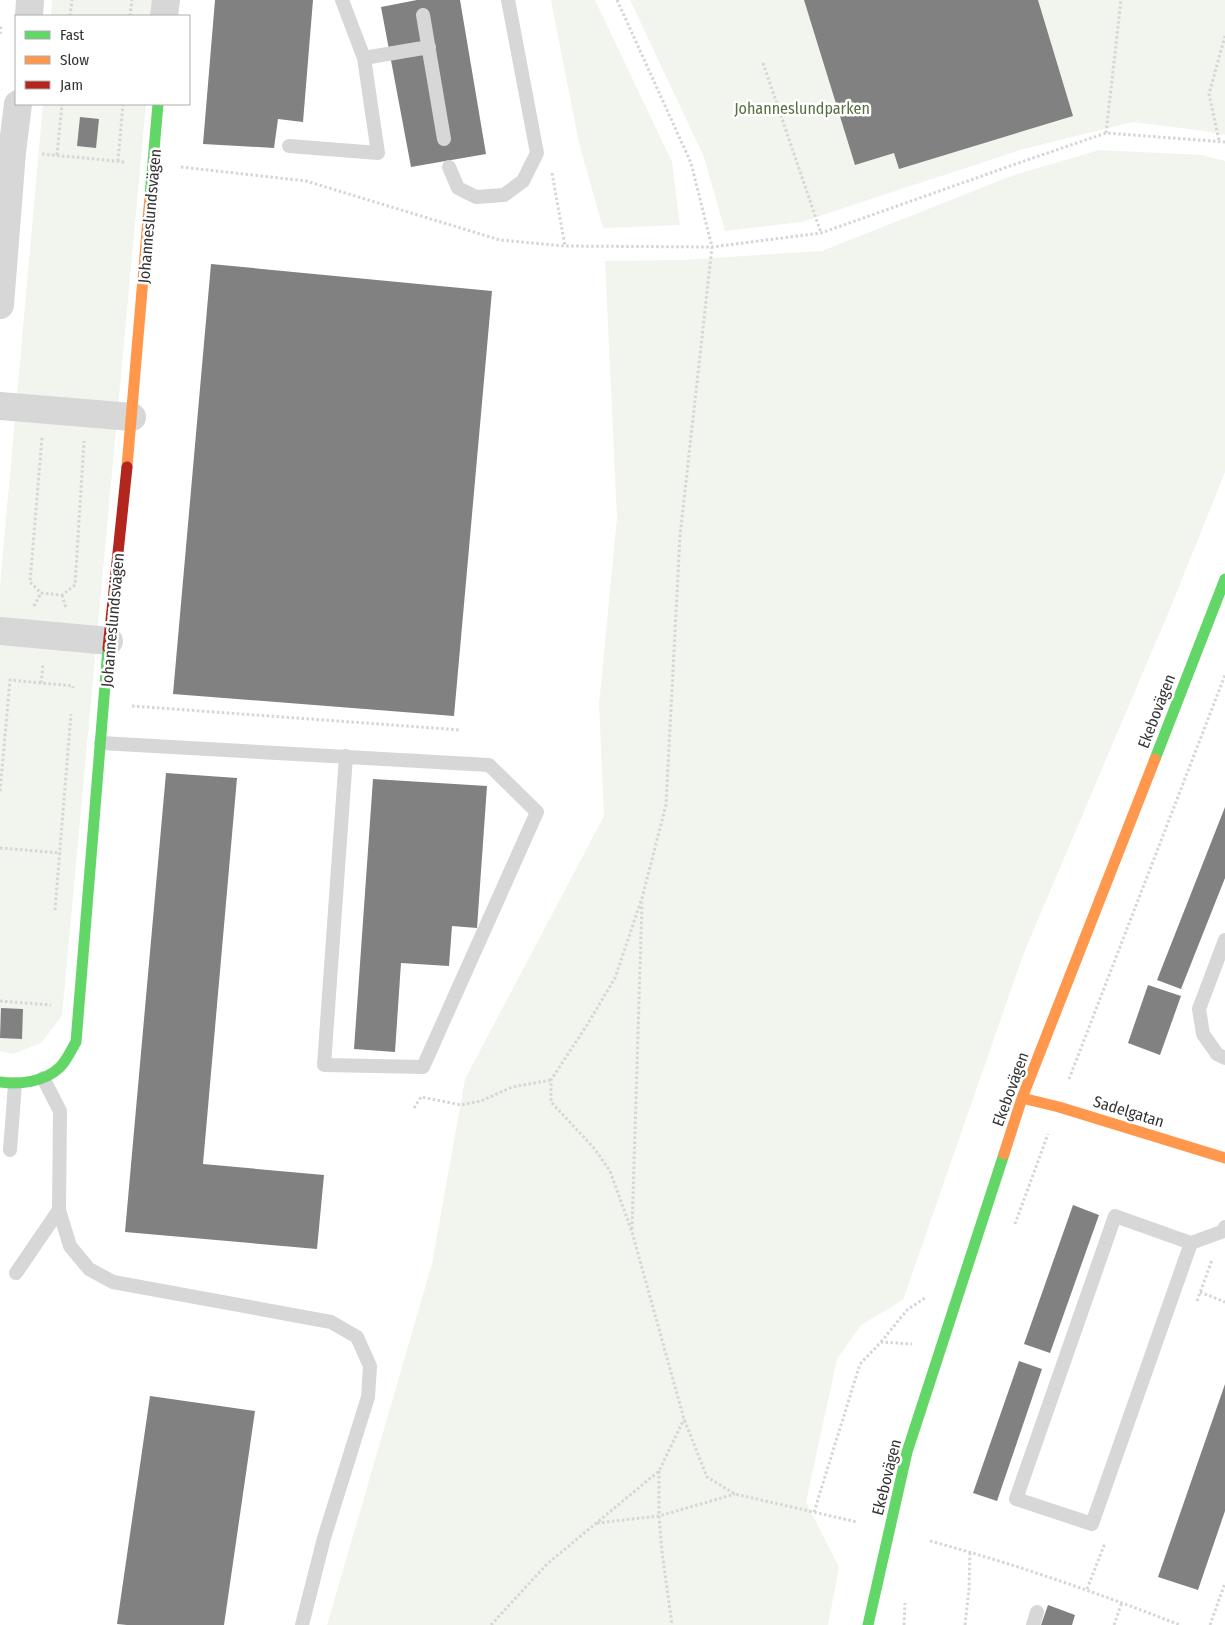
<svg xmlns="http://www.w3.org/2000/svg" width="1225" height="1625" font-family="'Fira Sans Condensed',sans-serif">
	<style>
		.green { fill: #f1f5ed }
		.building { fill: #818181 }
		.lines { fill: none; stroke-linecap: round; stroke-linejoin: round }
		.path { stroke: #d6d6d6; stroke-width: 3; stroke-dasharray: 2.5 2.5; stroke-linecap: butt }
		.lane { stroke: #d7d7d7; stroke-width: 14 }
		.street { stroke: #d7d7d7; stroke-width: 28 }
		.fast { stroke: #63d668; stroke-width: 11 }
		.slow { stroke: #ff974d; stroke-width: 11 }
		.jam { stroke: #b3261e; stroke-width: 11 }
		.labels { text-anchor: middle; stroke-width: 5; stroke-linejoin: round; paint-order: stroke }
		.park-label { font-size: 16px; fill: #56703f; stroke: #fff }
		.street-label { font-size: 16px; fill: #333; stroke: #fff }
	</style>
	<rect width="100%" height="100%" fill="#fff"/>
	<path class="green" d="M52,0H155L154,16H51Z
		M551,0H595L672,162L680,225L603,228L579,143Z
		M630,0H1225V135L1205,131L1133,122L1023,149L801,222L725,231L704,157Z
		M43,104H146L62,1016L41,1043L13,1054L0,1051V586Z
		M1099,150L1202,155L1225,161V472L1172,604L1023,955L903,1300L861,1325L837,1359L806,1502L839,1567L828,1625H327L432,1264L465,1079L604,816L599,704L617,518L605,261L681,260L822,251L1014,175Z"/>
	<path class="building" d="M215,0H313L303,122L278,119L274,148L203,144Z
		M417,0H460L486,154L411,167L381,7Z
		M804,0H1038L1073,116L899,169L894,153L855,165Z
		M80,117L99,119L96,148L77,146Z
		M211,264L492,291L454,716L173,694Z
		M166,773L237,778L203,1164L324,1175L317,1249L125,1232Z
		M373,779L487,786L477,928L452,926L449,966L401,963L395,1052L354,1049Z
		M1225,807V878L1181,989L1157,980Z
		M1148,985L1181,996L1160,1055L1128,1043Z
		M1,1008L23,1009L22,1039L0,1038Z
		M1073,1205L1099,1215L1050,1353L1024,1344Z
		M1019,1361L1042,1369L997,1501L973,1493Z
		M1225,1384V1511L1198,1590L1158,1577Z
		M150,1396L255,1411L224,1625H127L117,1624Z
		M1048,1605L1075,1615L1072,1625H1041Z"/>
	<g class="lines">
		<path class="path" d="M617,0L691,163L712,247L680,536L666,805L642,898L615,978L587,1025L551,1080V1102L594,1148L610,1171L632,1232L684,1419L707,1477L735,1494L857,1522
			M70,16L72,0
			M130,16L132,0
			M0,34L1,25
			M763,63L821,233
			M1106,133L1121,0
			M1219,140L1209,94L1225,36
			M42,154L125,162
			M57,155L62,104
			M118,161L123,104
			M181,167L306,181L500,240L565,246L712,247L821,233L1027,160L1106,133L1225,142
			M552,173L565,246
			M42,438L30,582L41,593L62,595L75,585L84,441
			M62,595L66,608
			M34,606L41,593
			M41,683L43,664
			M132,706L461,730
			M0,791L10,680L73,686V688
			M0,848L61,853
			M55,910L71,714
			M0,1001L51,1005
			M1069,1079L1225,675
			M414,1108L421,1097L461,1105L481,1101L512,1087L551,1080
			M1015,1224L1048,1134
			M632,1229L642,903
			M1200,1292L1225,1302
			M1197,1301L1212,1260
			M881,1342L907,1310L925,1298
			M659,1471V1516L662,1552L672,1625
			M814,1512L860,1364L881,1342L912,1344
			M597,1523L659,1516L735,1494
			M930,1541C1015,1564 1098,1593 1180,1625
			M1087,1589L1105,1543
			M491,1625L547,1564L659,1471L684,1419
			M904,1625L905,1603
			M965,1625L969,1589L970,1551
			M1114,1625L1122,1602
			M1210,1625L1225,1583"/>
		<path class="lane" d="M423,15L444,139
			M364,58L429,47
			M289,146L378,153L364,58L342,0
			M449,167L458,188L476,197L504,195L523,181L537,153L508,0
			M101,743L489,765L537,812L423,1067L324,1065L346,756
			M1225,940L1199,1009L1203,1034L1217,1054L1225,1058
			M10,1150L15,1084
			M59,1210L70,1246L89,1269L113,1282L331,1322L357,1337L370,1366L368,1397L324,1538L302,1625
			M1191,1243L1092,1524L1016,1499L1115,1216L1191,1243L1224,1231L1225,1227
			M16,1273L59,1210L60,1111L43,1078
			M1033,1625L1037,1612"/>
		<path class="street" d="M29,16L30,0
			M164,16L166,0
			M0,305L12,152L18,104
			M0,406L132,417
			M0,631L109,641"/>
		<path class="fast" d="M150,196L158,104
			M1155,759L1225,579
			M0,1082C19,1085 44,1082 59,1068C66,1062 71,1050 76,1042L108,648
			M868,1625L907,1452L1004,1154"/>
		<path class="slow" d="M127,467L150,196
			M1022,1098L1059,1107L1225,1158
			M1004,1154L1022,1098L1155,759"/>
		<path class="jam" d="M108,648L127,467"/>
	</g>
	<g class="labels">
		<g class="park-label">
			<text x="802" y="114">Johanneslundparken</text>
		</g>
		<g class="street-label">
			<text transform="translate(149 216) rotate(-85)" y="6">Johanneslundsvägen</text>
			<text transform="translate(112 620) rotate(-85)" y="6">Johanneslundsvägen</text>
			<text transform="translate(1156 711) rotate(-69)" y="6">Ekebovägen</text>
			<text transform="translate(1010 1089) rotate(-70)" y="6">Ekebovägen</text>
			<text transform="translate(1129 1111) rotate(17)" y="6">Sadelgatan</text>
			<text transform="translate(886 1477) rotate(-76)" y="6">Ekebovägen</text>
		</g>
	</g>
	<rect x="15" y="15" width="175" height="90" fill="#ffffff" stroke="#adadad"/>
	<rect x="25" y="31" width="25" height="8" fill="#63d668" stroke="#adadad"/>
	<text x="60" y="40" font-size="15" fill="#333333">Fast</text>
	<rect x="25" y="56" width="25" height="8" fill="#ff974d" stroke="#adadad"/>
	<text x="60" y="65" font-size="15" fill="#333333">Slow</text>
	<rect x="25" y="81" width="25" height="8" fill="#b3261e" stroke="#adadad"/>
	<text x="60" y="90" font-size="15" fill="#333333">Jam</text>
</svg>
